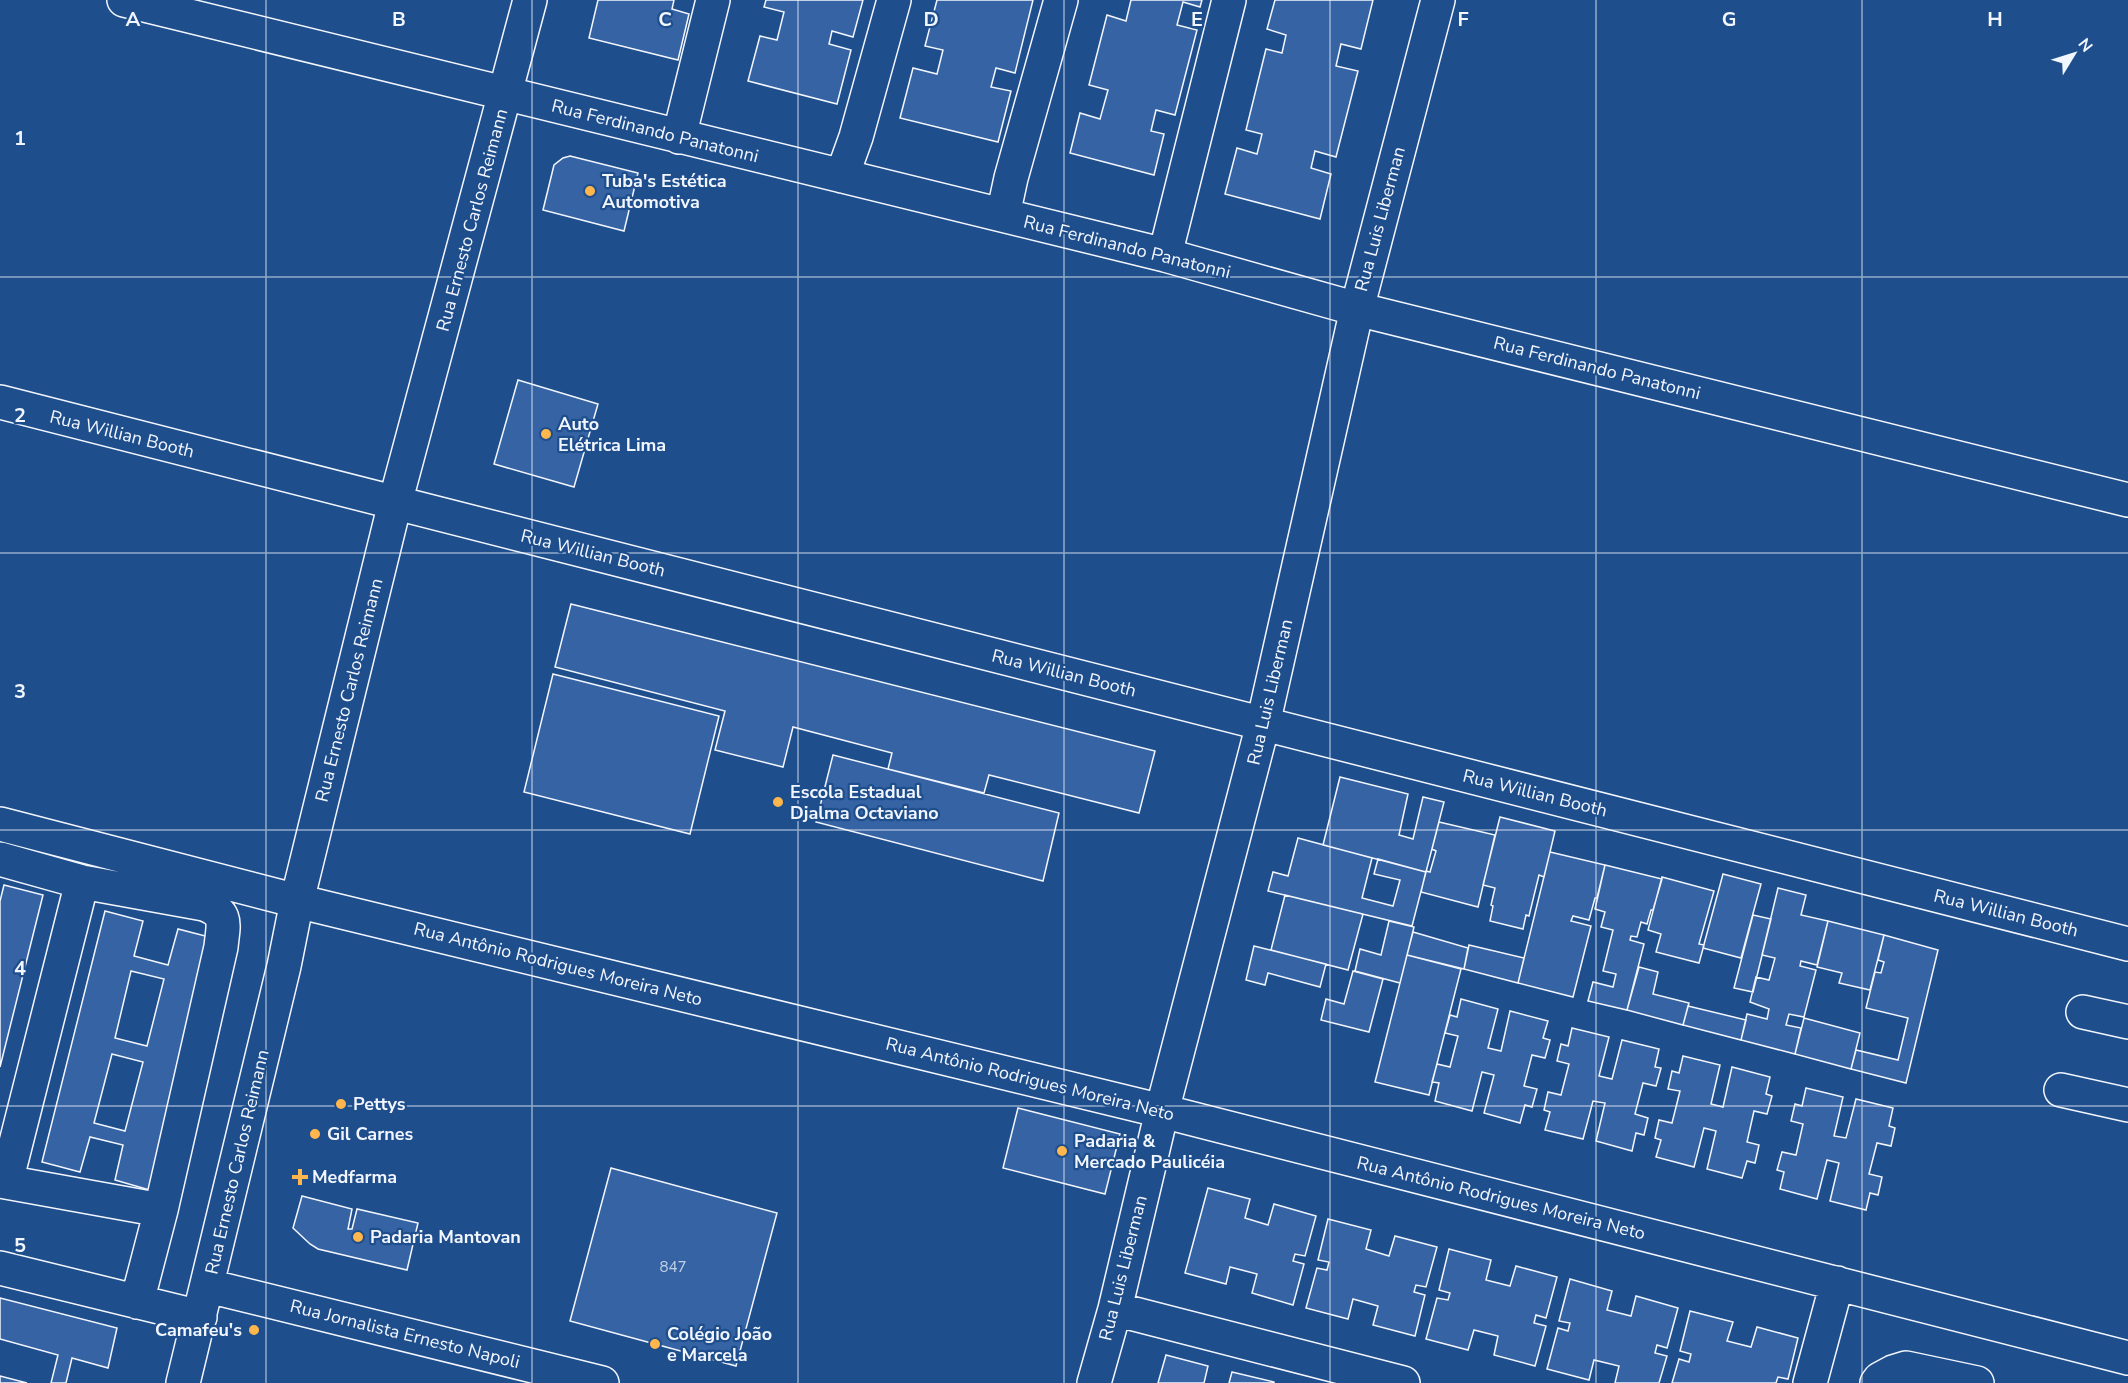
<svg xmlns="http://www.w3.org/2000/svg" width="2128" height="1383" font-family="'Nunito Sans',sans-serif">
	<style>
		.building { fill: #3563a3; stroke: #f2f6ff; stroke-width: 1.5; fill-rule: evenodd }
		.lines { fill: none; stroke-linecap: round; stroke-linejoin: round }
		.minor-casing { stroke: #f2f6ff; stroke-width: 36 }
		.minor { stroke: #1f4e8c; stroke-width: 33 }
		.grid { fill: none; stroke: #f2f6ff; stroke-width: 1.5; stroke-opacity: 0.55 }
		.poi-dot { fill: #ffb74d; stroke: #1f4e8c; stroke-width: 2 }
		.labels { text-anchor: middle; stroke-width: 4.5; stroke-linejoin: round; paint-order: stroke }
		.number-label { font-size: 15px; fill: #c3d1e8 }
		.street-label { font-size: 18px; fill: #f2f6ff; stroke: #1f4e8c }
		.poi-label { font-size: 18px; font-weight: bold; fill: #f2f6ff; stroke: #1f4e8c; text-anchor: start }
		.grid-label { font-size: 20px; text-anchor: middle; font-weight: bold; fill: #f2f6ff; stroke: #1f4e8c; stroke-width: 4.5; stroke-linejoin: round; paint-order: stroke }
	</style>
	<rect width="100%" height="100%" fill="#1f4e8c"/>
	<path class="building" d="M598,0H674L672,9L689,14L678,60L589,38Z
		M766,0H863L853,37L832,31L829,44L851,50L837,104L748,81L760,36L777,40L784,12L764,7Z
		M937,0H1033L1015,73L996,68L991,87L1011,91L998,142L900,118L913,68L937,74L943,50L925,46Z
		M1131,0H1202L1200,7L1183,2L1177,25L1197,30L1175,115L1156,110L1151,131L1164,134L1154,175L1070,153L1080,113L1100,119L1108,90L1089,85L1107,15L1126,21Z
		M1275,0H1373L1361,49L1341,44L1336,66L1358,71L1336,157L1315,151L1311,168L1331,174L1320,219L1225,194L1237,148L1257,154L1262,134L1246,130L1266,49L1282,53L1286,35L1267,29Z
		M570,156L638,173L624,231L543,210L554,165L563,158Z
		M518,380L598,404L574,487L494,464Z
		M571,604L1155,751L1139,813L989,775L984,793L888,769L892,753L793,727L783,767L715,750L725,711L555,667Z
		M553,674L719,716L690,834L524,792Z
		M833,755L1059,813L1043,881L816,822Z
		M1340,777L1408,794L1399,835L1413,839L1423,797L1444,802L1426,872L1323,845Z
		M1500,817L1555,831L1544,877L1539,875L1529,916L1526,915L1523,929L1490,921L1493,906L1491,905L1495,888L1483,885Z
		M1439,822L1495,835L1478,907L1421,892L1426,871L1430,872L1436,851L1432,849Z
		M1298,838L1372,858L1362,898L1393,906L1400,880L1374,874L1378,859L1426,872L1412,926L1268,891L1273,872L1288,876Z
		M1550,852L1605,865L1597,898H1595L1589,920L1573,916L1571,921L1591,926L1573,997L1518,983Z
		M1605,865L1662,879L1653,910H1651L1647,924L1641,922L1637,937L1631,936L1630,940L1644,944L1627,1010L1588,1001L1593,982L1613,987L1616,974L1603,971L1613,930L1601,927L1605,912L1595,909Z
		M1723,874L1761,884L1741,958L1703,948Z
		M1662,877L1714,891L1699,944L1704,945L1699,963L1656,952L1661,934L1648,930Z
		M4,885L43,895L0,1067V901Z
		M1778,888L1806,895L1801,915L1828,921L1817,965L1801,961L1800,966L1816,970L1804,1017L1789,1014L1786,1025L1801,1028L1795,1054L1741,1040L1747,1014L1767,1019L1769,1009L1750,1002L1756,977L1769,980L1775,958L1762,955Z
		M1285,895L1363,914L1348,970L1271,950Z
		M105,911L143,921L134,956L168,965L178,929L217,939L153,1191L115,1180L123,1145L90,1137L80,1172L42,1162ZM131,971L164,979L147,1046L115,1038ZM112,1054L143,1062L125,1131L94,1123Z
		M1753,915L1771,919L1753,992L1734,988Z
		M1389,921L1414,927L1400,983L1355,971L1360,949L1381,955Z
		M1828,921L1884,935L1870,990L1839,983L1842,973L1817,967Z
		M1413,932L1468,948L1464,969L1407,955Z
		M1884,935L1938,950L1906,1083L1851,1069L1856,1050L1898,1060L1908,1018L1866,1008L1875,972L1881,973L1884,962L1878,960Z
		M1469,945L1524,958L1518,983L1464,969Z
		M1254,946L1326,964L1320,987L1268,973L1265,985L1246,980Z
		M1407,955L1461,969L1429,1095L1375,1082Z
		M1639,967L1658,972L1653,994L1689,1003L1683,1025L1627,1010Z
		M1353,971L1383,979L1369,1032L1321,1020L1326,999L1344,1004Z
		M1461,999L1498,1009L1488,1048L1501,1051L1510,1011L1548,1021L1543,1038L1550,1040L1545,1058L1532,1055L1524,1086L1537,1089L1532,1107L1525,1105L1520,1123L1484,1113L1494,1075L1482,1072L1472,1111L1435,1101L1439,1083L1432,1082L1437,1064L1450,1067L1458,1036L1445,1033L1450,1015L1457,1017Z
		M1688,1006L1746,1020L1741,1040L1683,1025Z
		M1804,1018L1860,1033L1851,1069L1795,1054Z
		M1572,1028L1609,1037L1599,1076L1612,1079L1622,1040L1659,1049L1655,1067L1661,1068L1656,1086L1643,1083L1635,1114L1648,1118L1644,1135L1636,1133L1632,1151L1596,1141L1605,1103L1593,1101L1583,1139L1545,1130L1550,1112L1544,1110L1548,1092L1561,1095L1569,1064L1557,1061L1561,1044L1568,1046Z
		M1683,1056L1720,1065L1711,1104L1723,1107L1732,1067L1770,1077L1766,1094L1772,1096L1767,1114L1754,1111L1747,1142L1759,1145L1755,1163L1747,1161L1742,1178L1707,1169L1716,1131L1704,1128L1694,1167L1656,1157L1661,1140L1655,1138L1659,1120L1672,1123L1680,1091L1668,1089L1672,1071L1679,1073Z
		M1806,1088L1843,1097L1834,1136L1846,1138L1856,1099L1893,1108L1889,1126L1895,1128L1891,1146L1877,1143L1869,1174L1882,1177L1878,1195L1870,1193L1866,1210L1830,1201L1839,1163L1827,1160L1817,1199L1780,1189L1784,1172L1777,1170L1782,1152L1796,1155L1803,1124L1791,1121L1795,1104L1802,1106Z
		M1018,1108L1120,1134L1105,1194L1003,1168Z
		M611,1168L777,1213L736,1366L570,1321Z
		M1208,1188L1250,1199L1245,1218L1268,1225L1274,1204L1316,1216L1305,1256L1295,1254L1293,1261L1304,1264L1293,1305L1252,1293L1257,1274L1230,1267L1226,1284L1185,1273Z
		M302,1196L352,1209L348,1229H352L357,1209L418,1223L407,1270L318,1249L310,1244L293,1228Z
		M1328,1219L1371,1230L1366,1249L1389,1256L1395,1236L1437,1247L1426,1287L1416,1285L1414,1292L1425,1295L1415,1336L1373,1325L1378,1306L1353,1299L1348,1319L1306,1308L1317,1268L1327,1270L1329,1262L1318,1260Z
		M1449,1249L1491,1260L1486,1280L1510,1286L1516,1266L1557,1277L1546,1318L1536,1315L1534,1323L1546,1326L1535,1366L1494,1355L1498,1336L1474,1330L1468,1350L1426,1339L1437,1298L1448,1300L1450,1293L1439,1290Z
		M1570,1279L1612,1291L1607,1310L1631,1316L1636,1296L1678,1308L1667,1348L1657,1345L1655,1353L1667,1356L1659,1383H1615L1619,1366L1594,1360L1589,1380L1547,1369L1558,1328L1568,1331L1570,1323L1559,1321Z
		M0,1298L117,1328L108,1368L72,1358L66,1383H51L58,1355L0,1339Z
		M1690,1311L1733,1322L1727,1341L1751,1347L1757,1327L1798,1338L1788,1379L1778,1377L1776,1383H1672L1679,1359L1689,1362L1691,1354L1680,1351Z
		M1166,1355L1208,1366L1204,1383H1158Z
		M1232,1372L1274,1382V1383H1229Z
		M0,1376L27,1383H0Z"/>
	<g class="lines">
		<defs>
			<path id="minor" d="M124,0L1165,255L1357,309L2128,500
				M679,137L713,0
				M842,176L856,137L894,0
				M1003,215L1011,178L1061,0
				M1165,255L1229,0
				M0,402L2128,944
				M0,824L297,901L1162,1111L2128,1358
				M0,859L82,882L204,904C229,913 223,925 221,947L161,1210
				M2083,1012L2128,1022
				M2061,1090L2128,1105
				M0,1181L161,1210L137,1302
				M6,1182L82,882
				M0,1268L200,1317
				M208,1286L602,1383
				M1115,1309L1403,1383
				M183,1383L284,966L297,901L395,503L530,0
				M1094,1383L1115,1309L1162,1111L1263,724L1357,309L1438,0
				M1810,1383L1837,1283
				M1877,1383L1880,1379L1893,1372L1906,1368L1977,1383"/>
		</defs>
		<use href="#minor" class="minor-casing"/>
		<use href="#minor" class="minor"/>
	</g>
	<path class="grid" d="M266,0V1383M532,0V1383M798,0V1383M1064,0V1383M1330,0V1383M1596,0V1383M1862,0V1383M0,277H2128M0,553H2128M0,830H2128M0,1106H2128"/>
	<g class="poi-dot">
		<circle cx="590" cy="191" r="6"/>
		<circle cx="546" cy="434" r="6"/>
		<circle cx="778" cy="802" r="6"/>
		<circle cx="341" cy="1104" r="6"/>
		<circle cx="315" cy="1134" r="6"/>
		<circle cx="1062" cy="1151" r="6"/>
		<path d="M297 1168h6v6h6v6h-6v6h-6v-6h-6v-6h6z"/>
		<circle cx="358" cy="1237" r="6"/>
		<circle cx="254" cy="1330" r="6"/>
		<circle cx="655" cy="1344" r="6"/>
	</g>
	<g class="labels">
		<g class="number-label">
			<text x="673" y="1272">847</text>
		</g>
		<g class="street-label">
			<text transform="translate(655 131) rotate(14)" y="6">Rua Ferdinando Panatonni</text>
			<text transform="translate(1380 219) rotate(-75)" y="6">Rua Luis Liberman</text>
			<text transform="translate(472 220) rotate(-75)" y="6">Rua Ernesto Carlos Reimann</text>
			<text transform="translate(1127 247) rotate(14)" y="6">Rua Ferdinando Panatonni</text>
			<text transform="translate(1597 368) rotate(14)" y="6">Rua Ferdinando Panatonni</text>
			<text transform="translate(122 434) rotate(14)" y="6">Rua Willian Booth</text>
			<text transform="translate(593 553) rotate(14)" y="6">Rua Willian Booth</text>
			<text transform="translate(1064 673) rotate(14)" y="6">Rua Willian Booth</text>
			<text transform="translate(349 690) rotate(-76)" y="6">Rua Ernesto Carlos Reimann</text>
			<text transform="translate(1270 692) rotate(-77)" y="6">Rua Luis Liberman</text>
			<text transform="translate(1535 793) rotate(14)" y="6">Rua Willian Booth</text>
			<text transform="translate(2006 913) rotate(14)" y="6">Rua Willian Booth</text>
			<text transform="translate(558 964) rotate(14)" y="6">Rua Antônio Rodrigues Moreira Neto</text>
			<text transform="translate(1030 1079) rotate(14)" y="6">Rua Antônio Rodrigues Moreira Neto</text>
			<text transform="translate(237 1162) rotate(-77)" y="6">Rua Ernesto Carlos Reimann</text>
			<text transform="translate(1501 1198) rotate(14)" y="6">Rua Antônio Rodrigues Moreira Neto</text>
			<text transform="translate(1123 1268) rotate(-76)" y="6">Rua Luis Liberman</text>
			<text transform="translate(405 1334) rotate(14)" y="6">Rua Jornalista Ernesto Napoli</text>
		</g>
		<g class="poi-label">
			<text x="602" y="187">Tuba's Estética<tspan x="602" dy="21">Automotiva</tspan></text>
			<text x="558" y="430">Auto<tspan x="558" dy="21">Elétrica Lima</tspan></text>
			<text x="790" y="798">Escola Estadual<tspan x="790" dy="21">Djalma Octaviano</tspan></text>
			<text x="353" y="1110">Pettys</text>
			<text x="327" y="1140">Gil Carnes</text>
			<text x="1074" y="1147">Padaria &amp;<tspan x="1074" dy="21">Mercado Paulicéia</tspan></text>
			<text x="312" y="1183">Medfarma</text>
			<text x="370" y="1243">Padaria Mantovan</text>
			<text x="242" y="1336" text-anchor="end">Camafeu's</text>
			<text x="667" y="1340">Colégio João<tspan x="667" dy="21">e Marcela</tspan></text>
		</g>
	</g>
	<g class="grid-label">
		<text x="133" y="26">A</text>
		<text x="399" y="26">B</text>
		<text x="665" y="26">C</text>
		<text x="931" y="26">D</text>
		<text x="1197" y="26">E</text>
		<text x="1463" y="26">F</text>
		<text x="1729" y="26">G</text>
		<text x="1995" y="26">H</text>
		<text x="20" y="145">1</text>
		<text x="20" y="422">2</text>
		<text x="20" y="698">3</text>
		<text x="20" y="975">4</text>
		<text x="20" y="1252">5</text>
	</g>
	<g transform="translate(2074 54) rotate(52)" stroke="#1f4e8c" stroke-width="4.5" paint-order="stroke">
	<path d="M0-4.5L10 22L0 15L-10 22Z" fill="#f2f6ff"/>
	<text y="-9" font-size="16" font-weight="bold" text-anchor="middle" fill="#f2f6ff">N</text>
	</g>
</svg>
